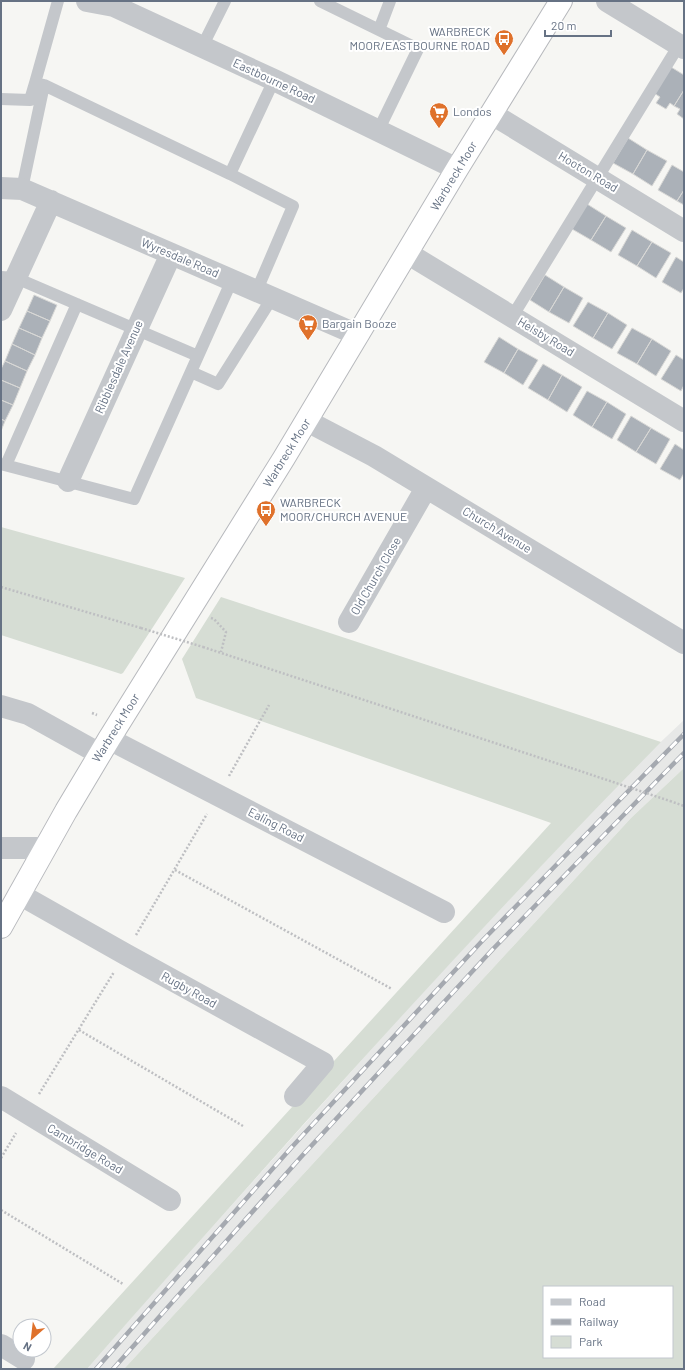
<svg xmlns="http://www.w3.org/2000/svg" width="685" height="1370" font-family="Barlow,sans-serif">
	<style>
		.built { fill: #e7e8e7 }
		.green { fill: #d6ddd4; fill-rule: evenodd }
		.building { fill: #abb1b8; stroke: #d8d8d6 }
		.lines { fill: none; stroke-linecap: round; stroke-linejoin: round }
		.trunk-casing { stroke: #b7b9bd; stroke-width: 24 }
		.path { stroke: #bebfc2; stroke-width: 2.5; stroke-dasharray: 2 2; stroke-linecap: butt }
		.service { stroke: #c4c7cb; stroke-width: 12 }
		.minor { stroke: #c4c7cb; stroke-width: 22 }
		.tertiary { stroke: #c4c7cb; stroke-width: 22 }
		.trunk { stroke: #fff; stroke-width: 22 }
		.rail-casing { stroke: #a5a9b0; stroke-width: 4.5 }
		.rail { stroke: #fff; stroke-width: 3; stroke-dasharray: 9; stroke-linecap: butt }
		.path-bridge { stroke: #bebfc2; stroke-width: 2.5; stroke-dasharray: 2 2; stroke-linecap: butt }
		.labels { text-anchor: middle; stroke-width: 4; stroke-linejoin: round; paint-order: stroke }
		.poi-label { font-size: 12px; fill: #667284; stroke: #fff; text-anchor: start }
		.street-label { font-size: 12px; fill: #667284; stroke: #fff }
	</style>
	<rect width="100%" height="100%" fill="#f6f6f3"/>
	<path class="built" d="M684,720V768L631,818L124,1369H87L151,1295L420,995L630,771Z"/>
	<path class="green" d="M1,527L185,578L123,673L121,674L1,635Z
		M221,597L661,742C538,867 419,996 302,1126C230,1207 158,1287 87,1369H53L551,823L196,698L182,659Z
		M684,768V1369H124L631,818ZM544,1287H672V1357H544Z"/>
	<path class="building" d="M671,67L684,75V90L674,106L670,103L666,109L656,103L660,97L654,93Z
		M684,90V119L677,114L680,109L674,106Z
		M628,138L647,150L633,174L613,163Z
		M647,150L667,161L652,186L633,174Z
		M672,165L684,172V190L677,201L658,190Z
		M684,190V205L677,201Z
		M587,204L606,216L591,240L572,229Z
		M606,216L626,228L611,252L591,240Z
		M632,230L652,242L637,266L618,255Z
		M652,242L671,253L656,278L637,266Z
		M676,257L684,262V288L681,293L662,282Z
		M545,275L564,287L549,312L530,300Z
		M564,287L583,298L569,323L549,312Z
		M34,295L57,305L50,321L27,311Z
		M588,302L608,313L593,338L573,326Z
		M27,311L50,321L42,338L19,328Z
		M608,313L627,325L612,349L593,338Z
		M19,328L42,338L35,355L12,344Z
		M632,328L652,339L637,364L617,353Z
		M499,337L518,349L504,373L484,362Z
		M652,339L671,351L656,376L637,364Z
		M12,344L35,355L27,371L5,361Z
		M518,349L538,360L523,385L504,373Z
		M676,355L684,360V385L681,391L661,379Z
		M5,361L27,371L20,388L1,380V369Z
		M543,364L562,375L548,400L528,388Z
		M562,375L582,387L567,412L548,400Z
		M1,380L20,388L13,405L1,400Z
		M587,391L607,402L592,427L573,415Z
		M1,400L13,405L5,421L1,419Z
		M607,402L626,414L612,439L592,427Z
		M631,416L651,428L636,452L617,440Z
		M1,419L5,421L1,431Z
		M651,428L670,439L656,464L636,452Z
		M675,444L684,450V473L680,480L660,469Z"/>
	<g class="lines">
		<defs>
			<path id="trunk" d="M1,927L66,811L109,739L284,458L457,169L561,1"/>
		</defs>
		<use href="#trunk" class="trunk-casing"/>
		<path class="path" d="M1,587L141,628
			M211,618L214,619L226,632L221,652
			M203,647L571,768
			M92,713L97,715
			M229,776L269,705
			M670,801L684,806
			M175,870L392,989
			M136,935L207,814
			M79,1030L243,1126
			M39,1094L114,972
			M1,1158L16,1133
			M1,1210L123,1284"/>
		<path class="service" d="M320,1L418,49L378,131
			M379,30L390,1
			M202,47L225,1
			M35,83L58,1
			M1,99L30,100L35,83L44,85L230,174L293,206L257,290
			M230,174L274,80
			M22,189L44,85
			M1,277L16,278L198,356
			M512,317L679,45
			M191,372L218,384L272,298
			M1,464L134,499L232,280
			M6,465L77,304"/>
		<path class="minor" d="M87,1L114,6L274,80L457,169
			M607,1L684,48
			M492,114L684,231
			M1,188L22,189L358,335
			M407,253L684,421
			M1,310L51,201
			M307,421L374,456L684,643
			M68,481L171,254
			M349,622L426,488
			M1,706L28,714L100,754
			M109,739L444,912
			M19,894L125,954L323,1063L295,1096
			M1,1097L170,1200
			M1,1345L24,1359"/>
		<path class="tertiary" d="M1,848H45"/>
		<use href="#trunk" class="trunk"/>
		<defs>
			<path id="rail" d="M96,1369L291,1148L483,940L684,734
				M113,1369L301,1157L493,949L684,753"/>
		</defs>
		<use href="#rail" class="rail-casing"/>
		<use href="#rail" class="rail"/>
		<path class="path-bridge" d="M141,628L203,647
			M571,768L670,801"/>
	</g>
	<defs>
		<symbol id="bus-pin" viewBox="-11 -11 22 30"><path d="M0 17L-7.5 6A9.5 9.5 0 1 1 7.5 6Z" fill="#df712b" stroke="#fff"/><path d="M-5-6H5V4H4V6H2V4H-2V6H-4V4H-5ZM-3.5-4V0h7V-4ZM-3.5 1.2v1.5H-2V1.2ZM2 1.2v1.5H3.5V1.2Z" fill="#fff"/></symbol>
		<symbol id="supermarket-pin" viewBox="-11 -11 22 30"><path d="M0 17L-7.5 6A9.5 9.5 0 1 1 7.5 6Z" fill="#df712b" stroke="#fff"/><path d="M-6-5.5h2.5l.6 2H6L4.5 2H-2.5L-4.4-4H-6ZM-1.5 3.2a1.3 1.3 0 1 0 .1 0ZM3 3.2a1.3 1.3 0 1 0 .1 0Z" fill="#fff"/></symbol>
	</defs>
	<g fill-rule="evenodd">
		<use href="#bus-pin" x="493" y="28" width="22" height="30"/>
		<use href="#supermarket-pin" x="428" y="101" width="22" height="30"/>
		<use href="#supermarket-pin" x="297" y="313" width="22" height="30"/>
		<use href="#bus-pin" x="255" y="499" width="22" height="30"/>
	</g>
	<g class="labels">
		<g class="poi-label">
			<text x="490" y="36" text-anchor="end">WARBRECK<tspan x="490" dy="14">MOOR/EASTBOURNE ROAD</tspan></text>
			<text x="453" y="116">Londos</text>
			<text x="322" y="328">Bargain Booze</text>
			<text x="280" y="507">WARBRECK<tspan x="280" dy="14">MOOR/CHURCH AVENUE</tspan></text>
		</g>
		<g class="street-label">
			<text transform="translate(274 81) rotate(25)" y="4">Eastbourne Road</text>
			<text transform="translate(588 172) rotate(31)" y="4">Hooton Road</text>
			<text transform="translate(454 176) rotate(-59)" y="4">Warbreck Moor</text>
			<text transform="translate(180 258) rotate(23)" y="4">Wyresdale Road</text>
			<text transform="translate(546 337) rotate(31)" y="4">Helsby Road</text>
			<text transform="translate(119 367) rotate(-66)" y="4">Ribblesdale Avenue</text>
			<text transform="translate(287 453) rotate(-58)" y="4">Warbreck Moor</text>
			<text transform="translate(497 530) rotate(31)" y="4">Church Avenue</text>
			<text transform="translate(376 576) rotate(-60)" y="4">Old Church Close</text>
			<text transform="translate(116 728) rotate(-58)" y="4">Warbreck Moor</text>
			<text transform="translate(276 825) rotate(27)" y="4">Ealing Road</text>
			<text transform="translate(189 990) rotate(29)" y="4">Rugby Road</text>
			<text transform="translate(85 1149) rotate(31)" y="4">Cambridge Road</text>
		</g>
	</g>
	<rect width="685" height="1370" fill="none" stroke="#667284" stroke-width="4"/>
	<rect x="543" y="1286" width="130" height="72" fill="#ffffff" stroke="#c2c7ce"/>
	<rect x="551" y="1299" width="20" height="6" fill="#c4c7cb" stroke="#c2c7ce"/>
	<text x="579" y="1306" font-size="12" fill="#667284">Road</text>
	<rect x="551" y="1319" width="20" height="6" fill="#a5a9b0" stroke="#c2c7ce"/>
	<text x="579" y="1326" font-size="12" fill="#667284">Railway</text>
	<rect x="551" y="1336" width="20" height="12" fill="#d6ddd4" stroke="#c2c7ce"/>
	<text x="579" y="1346" font-size="12" fill="#667284">Park</text>
	<g transform="translate(32 1338) rotate(208)"><circle r="19" fill="#ffffff" stroke="#c2c7ce"/>
	<path d="M0-3L7 15L0 10L-7 15Z" fill="#df712b"/>
	<text y="-6" font-size="11" font-weight="bold" text-anchor="middle" fill="#667284">N</text>
	</g>
	<path d="M545 30v6h66v-6" fill="none" stroke="#667284" stroke-width="2"/>
	<text x="551" y="30" font-size="12" fill="#667284" stroke="#ffffff" stroke-width="3" paint-order="stroke">20 m</text>
</svg>
